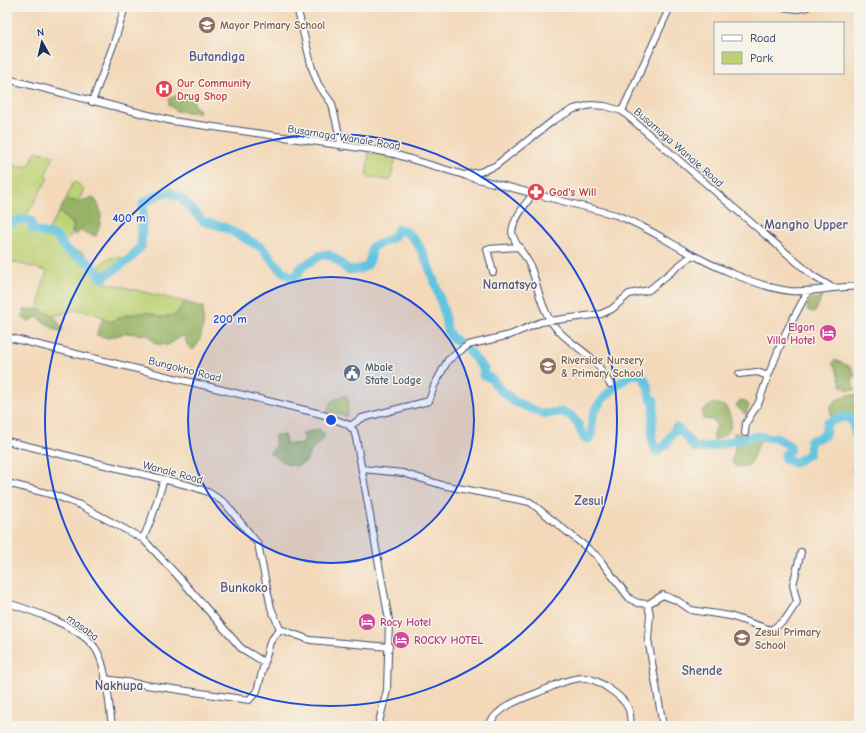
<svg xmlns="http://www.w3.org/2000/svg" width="866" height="733" font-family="'Comic Neue',sans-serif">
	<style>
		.green { fill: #bdd174; stroke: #6c8069 }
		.forest { fill: #96b366; stroke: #587162 }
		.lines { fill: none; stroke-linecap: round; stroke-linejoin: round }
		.river { stroke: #61c3e0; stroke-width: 9 }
		.minor-casing { stroke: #3b486c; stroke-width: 8 }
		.minor { stroke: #fff; stroke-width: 6 }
		.ring { fill: none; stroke: #1d4ed8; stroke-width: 2 }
		.labels { text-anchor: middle; stroke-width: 3; stroke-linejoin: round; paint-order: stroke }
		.education-label { font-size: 11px; font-weight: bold; fill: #785e54; stroke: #f7f3e8; text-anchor: start }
		.health-label { font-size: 11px; font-weight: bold; fill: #be3a42; stroke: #f7f3e8; text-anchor: start }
		.street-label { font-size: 11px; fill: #1b2f5e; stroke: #f7f3e8 }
		.hotel-label { font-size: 11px; font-weight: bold; fill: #b23c85; stroke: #f7f3e8; text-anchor: start }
		.service-label { font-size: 11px; font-weight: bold; fill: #4e5e75; stroke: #f7f3e8; text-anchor: start }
		.quarter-label { font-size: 13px; font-weight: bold; fill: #545787; stroke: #f7f3e8 }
		.centre { fill: #1d4ed8; stroke: #f7f3e8; stroke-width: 2 }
		.ring-label { font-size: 12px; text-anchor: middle; font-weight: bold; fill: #1d4ed8; stroke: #f7f3e8; stroke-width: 3; stroke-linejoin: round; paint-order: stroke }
	</style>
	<rect width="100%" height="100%" fill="#f7f3e8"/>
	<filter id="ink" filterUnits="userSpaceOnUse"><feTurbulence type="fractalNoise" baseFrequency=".025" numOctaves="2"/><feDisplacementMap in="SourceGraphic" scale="8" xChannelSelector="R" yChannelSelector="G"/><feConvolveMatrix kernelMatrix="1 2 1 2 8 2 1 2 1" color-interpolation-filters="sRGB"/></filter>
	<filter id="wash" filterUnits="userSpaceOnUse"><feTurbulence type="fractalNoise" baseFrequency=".012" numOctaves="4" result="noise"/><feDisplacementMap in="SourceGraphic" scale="16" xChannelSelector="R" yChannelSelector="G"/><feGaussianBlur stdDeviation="0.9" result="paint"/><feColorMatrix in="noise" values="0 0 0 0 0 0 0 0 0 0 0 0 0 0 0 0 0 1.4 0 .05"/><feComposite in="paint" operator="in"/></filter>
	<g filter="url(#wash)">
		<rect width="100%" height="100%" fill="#f3d9ba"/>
		<path class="green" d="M36,151L54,156L45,175L48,178L27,215V220L31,221L34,228L46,233L59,212L74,226L70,237L64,243L71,249L83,253L97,269C106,258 109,256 124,258L120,270L105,279L107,283L185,302L175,315L161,317L126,315L110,322L103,319V317C79,308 78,308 54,316L39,309L42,287L47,271L13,262L7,257V161H12L15,166H29Z
			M369,152L396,158L390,181L366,176Z
			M74,181L84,189L78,202L66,199Z
			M342,396H346L348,399L347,416L328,411L331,402Z"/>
		<path class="forest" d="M175,96L191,97L194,101L193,105L199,109V113L176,111L169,105V99Z
			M93,197C104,210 102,221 96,236L80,231L77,234H72L74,225L59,212L66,199L78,202Z
			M822,297L815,312L808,311L807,304L810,300Z
			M185,302L203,307C204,322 204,339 193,350L187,345L184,335L168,345L155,344L149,335L126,333L108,338L96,335L103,319L110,322L126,315L147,312L161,317L175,315Z
			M39,309L54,316L63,329L61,332L54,329L37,317L30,321L24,319L22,316L24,310Z
			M835,360L851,367L855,374L852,382L855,390H848L841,386L837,371L832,363Z
			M846,395H859V441C854,434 855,426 850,418H835L831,415L830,407L835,401Z
			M743,400L749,405L746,415L736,406L739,401Z
			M714,403L726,407C735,423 733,433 715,440L712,437L717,427L713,420L703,419L702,411Z
			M319,429L325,435C319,448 311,445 306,462L297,466L286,464L270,453L275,446V435H284L287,444H300L305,442L303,433Z
			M734,433L744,435L755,434L761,440L749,465L736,467L731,462L735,451Z"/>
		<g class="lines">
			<path class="river" d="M7,224L23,219L31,221L33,230L56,236L66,250L88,262L102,278L131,258L141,246L143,203L160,194L170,192L182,199L203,221L224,227L261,247L281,270L292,278L299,273L300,268C327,252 324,247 348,270C369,269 370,266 372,247L394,237L398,229C422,231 435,286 442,305C446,314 444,326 450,335C452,338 456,341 459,343
				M467,349L484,369L483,375L492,379L500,390L507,394L513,401L525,406L543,414L562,412L570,415L578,424L584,438L589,439C595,431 589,422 594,413C601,397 619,383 633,374L643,376L648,387L650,398L654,400C655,415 647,438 657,452L666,444L676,428L683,433L695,448C716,449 736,438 757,436C764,436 768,439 775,437L790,446V450L785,454V459L795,463L809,454L810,441L825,435L827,423L842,417L850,418C855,426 854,434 859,441
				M859,463L856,471L859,477"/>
		</g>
	</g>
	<g filter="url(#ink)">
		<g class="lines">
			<defs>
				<path id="minor" d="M297,7L312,68L318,84L332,104L342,147
					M781,7L797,9L807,7
					M7,79L172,121L374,150L394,154L464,175L480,172L495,166L554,120L574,109L591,105L605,106L622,111L813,276L833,288L859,286
					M92,102L114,43L125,7
					M622,111L670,7
					M466,176L616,215C643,225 662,238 687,252C713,266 761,288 790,291C804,292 819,290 833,288
					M533,193C527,203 508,225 513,236C517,248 527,256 531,268C538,286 539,302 550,320C559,335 576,345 590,357C598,363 604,375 610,384
					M493,272L487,249L520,247
					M7,337L321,414L347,424L354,431L356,438L389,620L387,690L378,726
					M739,374L757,372L768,376L786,332L808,291
					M350,426L362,418L429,401L434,386L448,360L468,345L510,335L541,322L601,314L612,309L629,294L649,290L692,255
					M745,433L746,423L759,402L768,376
					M7,441L191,486L208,492L225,503L258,544L271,608L280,629L310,640L389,647
					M362,469L403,473L442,485L530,502L597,556L630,599L638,603L648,604L663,595L678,601L691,610L730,616L771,630L785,620L797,602L793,585L801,552
					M7,483L54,495L80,505L143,539L177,575L241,648L264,662
					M143,539L152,517L164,479
					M7,603C31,610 85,628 97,651C107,668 109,706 112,726
					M648,604L650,615L648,639L663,726
					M105,679L249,700L257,691L270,642L280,629
					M488,726C498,707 518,700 537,693C552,687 568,678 584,678C595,677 624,697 628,708C631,713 630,720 631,726"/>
			</defs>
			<use href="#minor" class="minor-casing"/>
			<use href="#minor" class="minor"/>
		</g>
	</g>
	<circle cx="331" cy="420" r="143" fill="#1d4ed8" fill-opacity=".12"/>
	<g class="ring">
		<circle cx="331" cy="420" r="143"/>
		<circle cx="331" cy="420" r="286"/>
	</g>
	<defs>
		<symbol id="school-disc" viewBox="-11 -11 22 22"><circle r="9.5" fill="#8d6e63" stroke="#f7f3e8"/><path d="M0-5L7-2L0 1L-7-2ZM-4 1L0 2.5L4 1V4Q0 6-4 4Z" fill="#fff"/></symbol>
		<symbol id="hospital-disc" viewBox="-11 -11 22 22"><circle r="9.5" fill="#e0444e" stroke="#f7f3e8"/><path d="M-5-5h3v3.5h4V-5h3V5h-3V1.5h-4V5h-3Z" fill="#fff"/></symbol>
		<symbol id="pharmacy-disc" viewBox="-11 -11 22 22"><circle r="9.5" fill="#e0444e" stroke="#f7f3e8"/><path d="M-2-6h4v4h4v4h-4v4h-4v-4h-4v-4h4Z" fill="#fff"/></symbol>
		<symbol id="hotel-disc" viewBox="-11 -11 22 22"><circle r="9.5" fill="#d1479c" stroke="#f7f3e8"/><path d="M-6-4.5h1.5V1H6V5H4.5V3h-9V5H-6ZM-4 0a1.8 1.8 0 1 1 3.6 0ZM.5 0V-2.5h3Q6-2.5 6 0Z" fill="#fff"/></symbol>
		<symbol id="civic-disc" viewBox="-11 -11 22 22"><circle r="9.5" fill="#5c6f8a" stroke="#f7f3e8"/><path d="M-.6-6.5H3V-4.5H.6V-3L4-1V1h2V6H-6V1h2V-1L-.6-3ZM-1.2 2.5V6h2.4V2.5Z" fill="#fff"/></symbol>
	</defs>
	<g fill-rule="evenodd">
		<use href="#school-disc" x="197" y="15" width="20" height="20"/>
		<use href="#hospital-disc" x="154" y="79" width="20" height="20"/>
		<use href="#pharmacy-disc" x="526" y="182" width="20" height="20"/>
		<use href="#hotel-disc" x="818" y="323" width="20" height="20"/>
		<use href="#school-disc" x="538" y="356" width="20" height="20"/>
		<use href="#civic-disc" x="342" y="363" width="20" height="20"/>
		<use href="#hotel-disc" x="357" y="612" width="20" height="20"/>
		<use href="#school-disc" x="732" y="628" width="20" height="20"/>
		<use href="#hotel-disc" x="391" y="630" width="20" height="20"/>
	</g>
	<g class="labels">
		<g class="education-label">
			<text x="220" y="29">Mayor Primary School</text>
			<text x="561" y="364">Riverside Nursery<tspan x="561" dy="13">&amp; Primary School</tspan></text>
			<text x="755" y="636">Zesui Primary<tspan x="755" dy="13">School</tspan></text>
		</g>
		<g class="health-label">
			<text x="177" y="87">Our Community<tspan x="177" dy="13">Drug Shop</tspan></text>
			<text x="549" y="196">God's Will</text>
		</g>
		<g class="street-label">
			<text transform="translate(344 137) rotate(9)" y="4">Busamaga Wanale Road</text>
			<text transform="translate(679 147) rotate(41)" y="4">Busamaga Wanale Road</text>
			<text transform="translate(185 369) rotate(14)" y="4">Bungokho Road</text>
			<text transform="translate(173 472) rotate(15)" y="4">Wanale Road</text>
			<text transform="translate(83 627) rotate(36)" y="4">masaba</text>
		</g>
		<g class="hotel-label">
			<text x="815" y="331" text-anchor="end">Elgon<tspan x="815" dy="13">Villa Hotel</tspan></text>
			<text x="380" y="626">Rocy Hotel</text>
			<text x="414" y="644">ROCKY HOTEL</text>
		</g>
		<g class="service-label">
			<text x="365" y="371">Mbale<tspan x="365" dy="13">State Lodge</tspan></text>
		</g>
		<g class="quarter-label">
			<text x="217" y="61">Butandiga</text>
			<text x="806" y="229">Mangho Upper</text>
			<text x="510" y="289">Namatsyo</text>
			<text x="589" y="505">Zesui</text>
			<text x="244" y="592">Bunkoko</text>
			<text x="702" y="675">Shende</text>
			<text x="119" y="690">Nakhupa</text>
		</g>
	</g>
	<circle cx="331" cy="420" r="6" class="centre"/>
	<g class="ring-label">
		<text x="129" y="222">400 m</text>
		<text x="230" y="323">200 m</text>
	</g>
	<rect width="866" height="733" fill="none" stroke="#f7f3e8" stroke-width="24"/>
	<rect x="714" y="22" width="130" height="52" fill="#f7f3e8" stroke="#9fa5b1"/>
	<rect x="722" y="35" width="20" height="6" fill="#ffffff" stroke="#9fa5b1"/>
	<text x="750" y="42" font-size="12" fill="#1b2f5e">Road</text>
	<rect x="722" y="52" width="20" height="12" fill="#bdd174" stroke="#9fa5b1"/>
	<text x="750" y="62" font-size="12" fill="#1b2f5e">Park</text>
	<g transform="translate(42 42) rotate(352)" stroke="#f7f3e8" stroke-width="3" paint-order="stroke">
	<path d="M0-3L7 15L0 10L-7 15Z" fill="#1b2f5e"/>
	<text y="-6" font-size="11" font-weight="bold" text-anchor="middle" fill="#1b2f5e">N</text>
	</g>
</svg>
